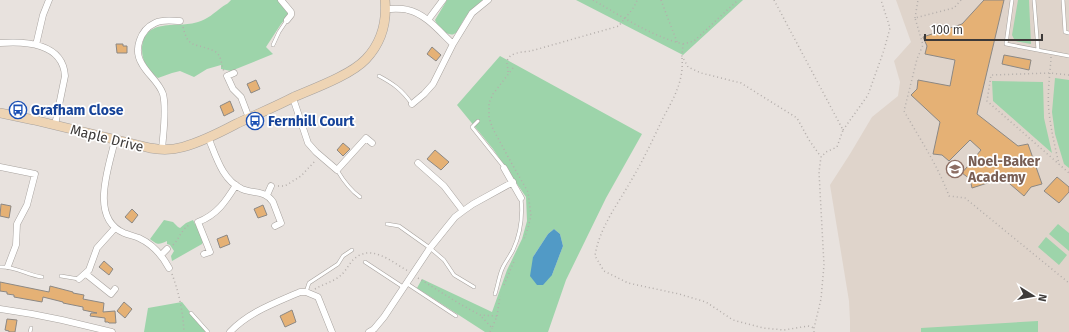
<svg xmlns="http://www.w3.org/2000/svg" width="1069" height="332" font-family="'Fira Sans',sans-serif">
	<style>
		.built { fill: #dfd4cb }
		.green { fill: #9dd4aa; fill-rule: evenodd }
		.water { fill: #519ac6 }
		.building { fill: #e5b175; stroke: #8c8884 }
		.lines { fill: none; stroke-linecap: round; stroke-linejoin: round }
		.lane-casing { stroke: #a7a29e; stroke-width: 4 }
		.street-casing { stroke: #a7a29e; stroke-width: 7 }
		.secondary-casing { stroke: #a7a29e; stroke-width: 10 }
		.path { stroke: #b4aeab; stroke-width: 1.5; stroke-dasharray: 1 3; stroke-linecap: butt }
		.lane { stroke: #fff; stroke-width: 3 }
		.street { stroke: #fff; stroke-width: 6 }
		.secondary { stroke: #eed4b4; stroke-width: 9 }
		.labels { text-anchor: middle; stroke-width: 3.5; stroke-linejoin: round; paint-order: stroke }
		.transit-label { font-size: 14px; font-weight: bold; fill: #164399; stroke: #fff; text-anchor: start }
		.street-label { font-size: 14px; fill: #3d3a39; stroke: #fff }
		.education-label { font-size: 14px; font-weight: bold; fill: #785e54; stroke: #fff; text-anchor: start }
	</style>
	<rect width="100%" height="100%" fill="#e8e2de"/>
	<path class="built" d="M896,0H1069V332H850V321L849,301L830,185L850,154L872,117L898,96L900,82L894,61L911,42Z"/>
	<path class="green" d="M231,0H279L289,12L286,18L281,24L266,47L273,54L231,71L221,69V65L207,69L194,77L180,71L172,73L158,78C149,71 142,62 142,50C143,16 178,29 198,22C208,19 214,13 222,7C226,4 228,4 231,0Z
		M447,0H483C475,7 469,11 463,21C460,25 459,32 454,34C447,37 437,26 435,20Z
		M576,0H743L683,55Z
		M1018,0H1029L1031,44L1015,41L1012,35Z
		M500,56L642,134L606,198L566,280L548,332H485L417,288L422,279L492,312L507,270L522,239L527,221L526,197L493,149L457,105ZM554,229L560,234L563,246L552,275L533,257L548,234Z
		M1055,78L1069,80V168L1064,164L1055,134L1052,112Z
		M992,81L1043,82L1044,118L1052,153L993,101Z
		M164,220L173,222L178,227L180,228L186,223L193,220L195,224L197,225L203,242L202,244L172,261L171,256L174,251L170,245L167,244V241C158,245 158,245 150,239Z
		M1058,224L1069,233V251L1049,234Z
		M1046,237L1067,255L1059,265L1038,247Z
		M182,302L206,332H144L148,308Z
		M1038,321V332H921V328Z"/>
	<path class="water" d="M554,229L560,234L563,246L552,275L543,285H537L530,276L533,257L548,234Z"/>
	<path class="building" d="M984,0H1004L977,114L1018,146L1028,144L1042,184L1031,187L1024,196L1003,178L972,188L970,179L962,173L981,150L970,140L949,161L942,155L933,154L940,122L911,95L917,89L918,80L950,86L955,60L925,54L927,46L923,37L962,24Z
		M116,44H123V46H127V53H117Z
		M432,47L441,55L436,61L427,54Z
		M1004,55L1031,60L1029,70L1002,64Z
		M256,80L260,89L251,93L247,84Z
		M230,101L234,111L224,116L220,106Z
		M343,143L350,149L343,156L337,150Z
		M435,150L449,162L441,170L427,159Z
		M1057,177L1069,187V192L1059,203L1044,191Z
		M1,204L11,206L9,218L0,216Z
		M263,205L267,215L258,218L254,209Z
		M132,209L138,215L132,223L125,217Z
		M227,235L230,244L220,248L217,239Z
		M104,261L113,269L109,275L99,267Z
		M0,282L49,292L50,286L73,292V293L84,295L83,299L104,303L103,312L115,311L116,323H109L108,322H105V318L90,316L91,313H97L83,310V307L63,303V302L43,297L42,302L14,297V295L7,294V292L0,291Z
		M124,302L132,309L125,318L117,311Z
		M292,310L296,322L285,327L280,316Z
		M7,319L17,320L15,332H9V331L5,330Z"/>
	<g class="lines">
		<defs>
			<path id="lane" d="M1012,0L1006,44L1069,56
				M1034,0L1038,50
				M1063,0L1065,32L1069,33
				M273,45L279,32L287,20
				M379,76C394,84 402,90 412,104
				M478,121L472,127L504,167
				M337,170C343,180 350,190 360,197
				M387,224L399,226L430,248L444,260L454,275L474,287
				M365,262L403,287
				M0,267C15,266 27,275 42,277
				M61,276L79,279
				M406,283L456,316
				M306,292L309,283L338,264L343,256L352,250
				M495,294C498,285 499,275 503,267C506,261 510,256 513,250C521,233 523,217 521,198
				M191,313L208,332
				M30,332L31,328"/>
			<path id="street" d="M281,0L291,12V15L287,20
				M386,9C393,9 401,8 408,10C426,14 440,32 453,44L472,13L488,0
				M428,20L443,0
				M0,43C25,41 63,43 65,76L55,125
				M36,45L43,15L49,0
				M234,73L227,76L233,89L241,97L249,118
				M293,98L308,143L316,152L337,170L366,138L372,143
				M412,104L424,94L433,84L453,44
				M208,137C216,156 222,180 242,189C254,194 265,190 273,202L281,223L275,226
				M115,140C109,167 89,218 124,233C129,235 134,236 139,238C152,244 162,255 169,268
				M162,150C163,134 167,110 163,94C159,82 148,75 142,64C133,50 140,30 155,23C163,19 172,21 180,21
				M418,163L444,186L463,211
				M0,167L35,174L27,205L17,224L16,245L8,266
				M504,168L521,198
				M267,195L271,186
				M204,254L210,252L198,222C217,215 226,201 236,185
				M161,255L167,249
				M86,274L111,294L115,289
				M79,279L89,270L97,248L115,228
				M0,309L32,314L62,320L112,332
				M230,332C249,312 275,303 300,292H306L318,297L332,332
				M369,332L374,329L384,317L430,248L455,217L463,211L473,204L513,182"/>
			<path id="secondary" d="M0,113L34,120L150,148C161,150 172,150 183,147C201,142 219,133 236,124C255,115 275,107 294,97C315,88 351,75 366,59C382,42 387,22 385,0"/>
		</defs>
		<use href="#lane" class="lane-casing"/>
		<use href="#street" class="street-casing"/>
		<use href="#secondary" class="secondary-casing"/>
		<path class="path" d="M593,0C621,16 651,36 683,44L682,56L688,67L701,73L741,83L797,118L809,140L821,157L819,172L824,265L821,299L814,328V332
			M661,0L677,42
			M774,0L843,130L837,147L826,152L821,157
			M961,0L954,8L915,18L923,45L917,59L904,111C920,139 938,166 949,196L965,198L1069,283
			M915,18L918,0
			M183,27C188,47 192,43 209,49C212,50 215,51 217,53C222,58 221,65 224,71
			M683,44L694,41L738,0
			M1051,57C1050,75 1047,94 1049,112C1051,130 1055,147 1059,164
			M682,58C684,80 674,98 664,116C654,137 644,159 632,179C618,204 599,228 595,256L604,271L628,283L679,294L706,302L733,320L763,328L784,330L808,326L814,328
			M513,68L493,94L489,103V118L493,129L512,164L528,192L531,216L528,228L524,239
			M508,72C508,69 507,65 507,62C508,52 524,52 531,51L619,26C624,18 634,10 637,0
			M1069,75L1050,73L991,75L987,101L1069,173
			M843,130L868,95L884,50L890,28L881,0
			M278,186H285L301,176L316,160
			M173,245C180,238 181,229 191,224
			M172,274C179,293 183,311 184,332
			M418,278L460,304L480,315L497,316L492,328L480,315
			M504,285L515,259
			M315,289C323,284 333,282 340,276C345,272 348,266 352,261C370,242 390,261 408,271
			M497,316L500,296
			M490,332L492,328"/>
		<use href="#lane" class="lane"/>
		<use href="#street" class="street"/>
		<use href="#secondary" class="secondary"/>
	</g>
	<defs>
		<symbol id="bus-ring" viewBox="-11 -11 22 22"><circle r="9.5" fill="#fff" stroke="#1a4fb4" stroke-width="1.5"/><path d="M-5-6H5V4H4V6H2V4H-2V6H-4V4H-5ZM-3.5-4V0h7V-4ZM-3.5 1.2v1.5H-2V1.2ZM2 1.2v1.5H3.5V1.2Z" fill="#1a4fb4"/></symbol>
		<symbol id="school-ring" viewBox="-11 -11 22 22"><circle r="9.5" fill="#fff" stroke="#8d6e63" stroke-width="1.5"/><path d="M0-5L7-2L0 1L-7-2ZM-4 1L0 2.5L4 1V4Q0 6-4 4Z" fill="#8d6e63"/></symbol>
	</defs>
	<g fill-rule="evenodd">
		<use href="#bus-ring" x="8" y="100" width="20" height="20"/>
		<use href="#bus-ring" x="245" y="111" width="20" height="20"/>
		<use href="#school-ring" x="945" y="159" width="20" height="20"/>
	</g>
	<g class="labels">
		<g class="transit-label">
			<text x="31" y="115">Grafham Close</text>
			<text x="268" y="126">Fernhill Court</text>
		</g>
		<g class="street-label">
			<text transform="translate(107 138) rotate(14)" y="5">Maple Drive</text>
		</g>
		<g class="education-label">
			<text x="968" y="166">Noel-Baker<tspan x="968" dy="16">Academy</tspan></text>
		</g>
	</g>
	<g transform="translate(1033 296) rotate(101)" stroke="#ffffff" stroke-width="3" paint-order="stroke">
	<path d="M0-3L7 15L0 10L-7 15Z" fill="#3d3a39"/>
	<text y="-6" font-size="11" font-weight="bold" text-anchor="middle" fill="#3d3a39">N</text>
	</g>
	<path d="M925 34v6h117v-6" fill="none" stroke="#3d3a39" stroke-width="2"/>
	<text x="931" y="34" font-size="12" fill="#3d3a39" stroke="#ffffff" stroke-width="3" paint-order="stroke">100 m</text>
</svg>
